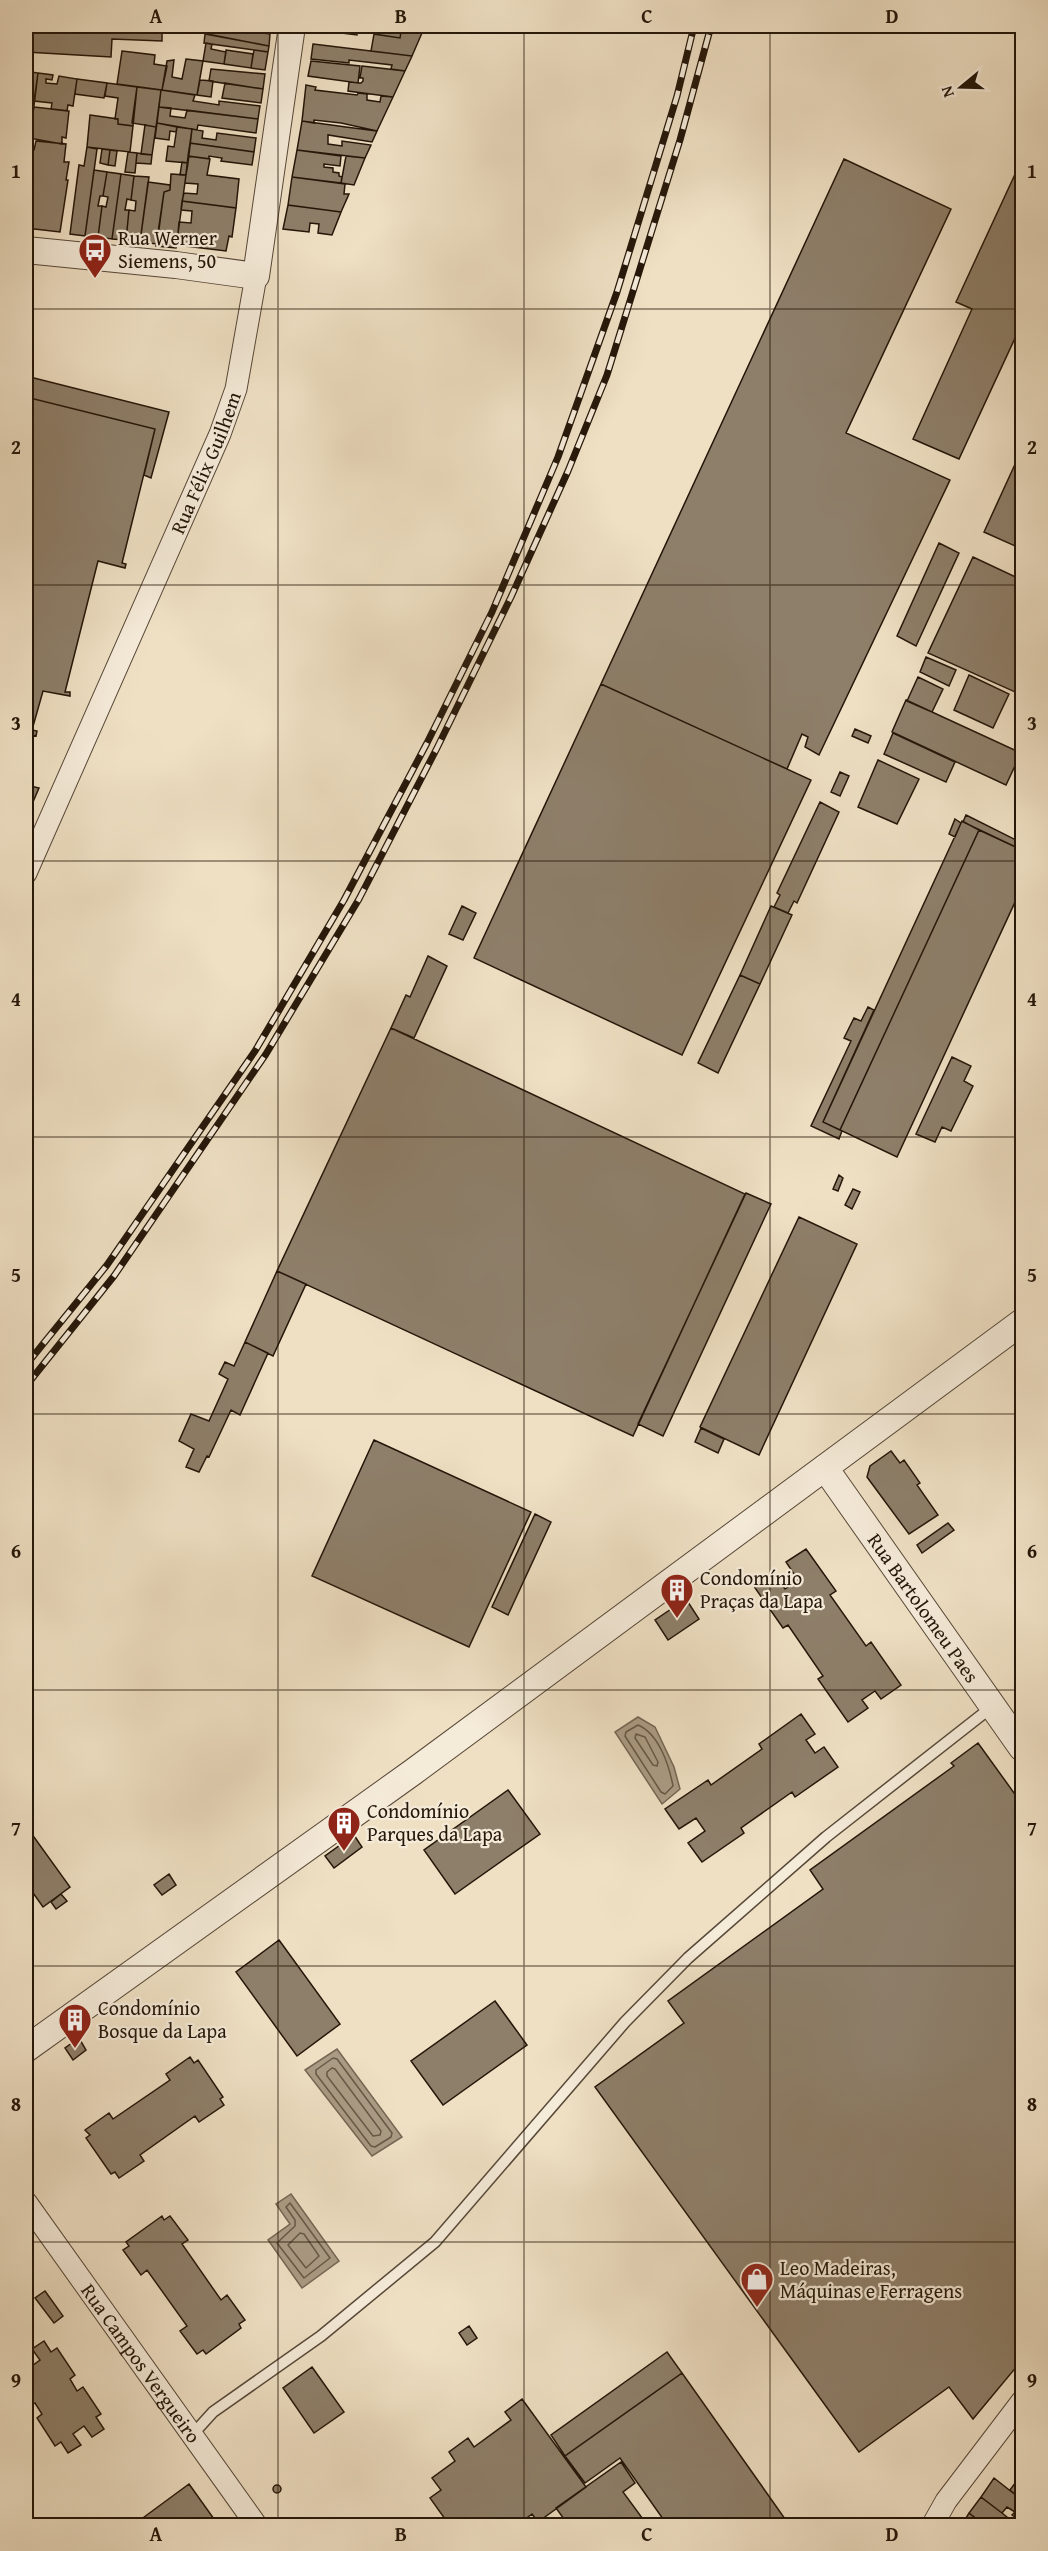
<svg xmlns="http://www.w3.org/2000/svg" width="1048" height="2551" font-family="'Gentium Book Plus',serif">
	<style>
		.water { fill: #aa9b84; stroke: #746653; stroke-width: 1.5 }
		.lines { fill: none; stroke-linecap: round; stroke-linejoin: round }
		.shore { stroke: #675846; stroke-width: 1.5 }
		.building { fill: #8e7f6a; stroke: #241609; stroke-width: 1.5 }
		.service-casing { stroke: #574838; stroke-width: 13 }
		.minor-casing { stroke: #574838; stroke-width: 23 }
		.tertiary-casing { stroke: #574838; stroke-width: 28 }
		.service { stroke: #f5ebd9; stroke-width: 10 }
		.minor { stroke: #f5ebd9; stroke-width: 21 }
		.tertiary { stroke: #f5ebd9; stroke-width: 26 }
		.rail-casing { stroke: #241609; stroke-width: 7 }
		.rail { stroke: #f5ebd9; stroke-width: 4.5; stroke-dasharray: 14; stroke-linecap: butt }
		.grid { fill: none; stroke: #241609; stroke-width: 1.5; stroke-opacity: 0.55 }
		.labels { text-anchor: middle; stroke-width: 4.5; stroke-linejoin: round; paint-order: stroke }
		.poi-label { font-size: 20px; fill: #241609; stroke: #f5ebd9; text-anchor: start }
		.street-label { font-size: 20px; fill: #241609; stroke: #f5ebd9 }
		.neatline { fill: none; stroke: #241609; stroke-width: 2 }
		.grid-label { font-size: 20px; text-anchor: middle; font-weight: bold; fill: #241609 }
	</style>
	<rect width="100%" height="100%" fill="#efe0c4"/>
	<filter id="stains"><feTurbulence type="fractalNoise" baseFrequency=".00333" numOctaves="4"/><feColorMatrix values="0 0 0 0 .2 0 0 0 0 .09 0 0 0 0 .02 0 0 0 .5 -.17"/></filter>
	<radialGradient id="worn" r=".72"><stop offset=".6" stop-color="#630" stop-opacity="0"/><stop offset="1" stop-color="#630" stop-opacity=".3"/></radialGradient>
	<path class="water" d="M638,1717L655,1727L674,1767L680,1789L662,1804L615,1732Z
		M337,2049L402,2137L372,2156L305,2070Z
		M291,2194L339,2261L302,2288L268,2240L290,2224L276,2204Z"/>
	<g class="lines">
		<path class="shore" d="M638,1725C659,1734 669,1765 673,1786L665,1794L661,1792L625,1736L626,1732Z
			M636,1734L645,1737L658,1762L657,1766L653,1765L635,1738Z
			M333,2058L337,2059L392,2133L391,2137L375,2147L371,2146L316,2074V2070Z
			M332,2068L335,2069L381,2131L380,2135L373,2136L327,2076V2072Z
			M290,2203L330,2258L304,2278L277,2243L295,2226V2220L286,2207Z
			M300,2233L304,2234L319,2256L306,2268L288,2245Z"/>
	</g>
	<path class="building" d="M26,26H162V41L112,39L111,57L26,52Z
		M198,26H220L270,34L269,46L197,32Z
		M246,26H272L270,34L256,32L257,29Z
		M315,26H375L374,32L357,30V35L342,33V30Z
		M375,26H402L400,38L374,34Z
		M402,26H425L412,56L371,51L374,34L400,38Z
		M205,34L269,46L268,52L204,43Z
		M206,43L212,44L211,49L226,52L224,64L203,61Z
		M313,44L371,51L412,56L405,71L391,69L392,65L349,60V63L311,59Z
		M226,50L253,54L251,68L224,64Z
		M254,50L268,52L265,70L251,68Z
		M122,51L155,55L154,64L167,66L162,90L117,84Z
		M186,59L203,61L197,95L162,90L167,61L174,60L172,77L182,79Z
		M311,61L360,66L358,83L308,76Z
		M362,66L405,71L393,97L348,91L349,82L361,83L363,81V78H360Z
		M211,69L265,74L263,89L209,81Z
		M26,71L38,73L32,122H26L28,79H26Z
		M38,73L53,75L52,80L46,79V83L57,84L59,76L77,79L73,106L68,105L67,111L51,109L52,103L34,101Z
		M77,79L107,83L104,98L75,94Z
		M200,80L213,81L211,97L197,95Z
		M107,83L137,87L133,126L118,124V119H115L118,98L105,96Z
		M225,83L263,89L261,103L222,98Z
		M306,85L316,87L315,90L357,95L358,93L367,94V100L380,102L381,96L393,97L377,131L341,123L314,120V123L302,121Z
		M137,87L161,90L156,127L132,123Z
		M161,90L195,95L193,101L219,105V101L260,106L258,119L159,107Z
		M34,107L69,111L66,138L62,137V144L29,138Z
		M159,107L171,108L170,116L185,118L187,110L258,119L256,133L198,125L197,130L157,123Z
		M90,115L118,119V124L133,126L130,152L87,147Z
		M302,121L346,127L377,131L372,142L328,135V144L342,146V141L371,145L365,158L297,150Z
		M157,123L177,127L176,132L170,131L169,140L155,138Z
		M145,125L156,127L152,155L141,154Z
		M177,127L192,129L188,163L166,161L168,146L174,147Z
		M192,129L203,131L202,138L216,140L217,133L256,138L254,152L190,143Z
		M26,134L30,135L26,163Z
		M36,141L66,144L64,162H69L66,180H68L60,232L26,228V187L31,150H34Z
		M190,143L254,152L252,165L221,161L222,158L209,156V159L188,156Z
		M87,147L97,149L85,236L70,234L79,165L84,166Z
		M102,149L110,150L108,165L100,163Z
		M110,150L117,151L115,166L108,165Z
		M297,150L341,156L340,166L324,164V167L333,168V172L339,173V176L342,177L341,183L292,177Z
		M128,152L137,153L135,173L125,172Z
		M137,153L152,155L151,164L136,163Z
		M188,156L210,159L207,175L239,179L236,208L182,201L184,193L197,194L198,184L185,183Z
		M346,156L365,158L354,185L341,183Z
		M844,159L951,209L846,433L950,480L819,755L805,747L808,737L802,734L787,769L601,684Z
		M1022,159V323L959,459L913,439L972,309L956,302Z
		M182,162L188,163L186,175H180Z
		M94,170L107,172L103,196H100L98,206H102L98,237L85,236Z
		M107,172L121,174L112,239L98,237L102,206L106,207L108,197L103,196Z
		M121,174L134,176L131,200L127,199L125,210H129L126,240L112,239Z
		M171,174L186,175L176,248L156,246L164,192L170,190Z
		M134,176L149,177L140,242L126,240L129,210L135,211L136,201L131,200Z
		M292,177L345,184L344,194H349L341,212L288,205Z
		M148,182L170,185V190L164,192L157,244L140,242Z
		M182,201L236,208L232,237L229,236L226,251L177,245L179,222L191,223L192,211L181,210Z
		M288,205L341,212L332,235L318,233L319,224L310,223L309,232L283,229Z
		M26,376L169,412L151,478L144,475L155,429L26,397Z
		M26,397L155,429L122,563L126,564L125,568L98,561L65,692H70V696L43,691L32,730L37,731L36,736L26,733Z
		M1022,449V549L984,532Z
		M939,543L959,553L916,646L897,636Z
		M973,557L1022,580V695L928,653Z
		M926,657L956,670L949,686L920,672Z
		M969,675L1009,694L993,728L954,710Z
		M918,677L943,689L932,712L907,701Z
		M601,684L811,780L682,1055L474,958Z
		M906,700L1021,753L1006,785L892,732Z
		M855,729L871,736L868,743L852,736Z
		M26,733L33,735L26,763Z
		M893,733L955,762L946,782L884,754Z
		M878,760L919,779L897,824L858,807Z
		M840,772L849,776L840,796L831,792Z
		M26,785L39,788L26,818Z
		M820,802L839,812L797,903L794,901L788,913L774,907L780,895L777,893Z
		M966,815L1022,843V850L963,822Z
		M955,819L961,823L955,837L949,834Z
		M962,821L979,830L840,1130L823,1122Z
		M979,830L1022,850V887L897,1157L840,1130Z
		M462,906L476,913L463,940L449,934Z
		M771,906L792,915L760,984L740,975Z
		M428,956L447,966L414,1038L391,1028L406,995L410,997Z
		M740,975L760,984L718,1073L698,1063Z
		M868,1007L874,1010L823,1122L842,1131L839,1139L811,1126L851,1041L844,1038L854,1018L861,1021Z
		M391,1028L745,1194L633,1436L277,1271Z
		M952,1057L971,1066L964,1081L973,1086L951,1131L942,1127L935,1142L916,1134Z
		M839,1175L843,1178L838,1191L833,1189Z
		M853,1189L860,1192L852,1209L845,1205Z
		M746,1193L771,1204L663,1436L638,1424Z
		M799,1217L857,1244L759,1455L700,1427Z
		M277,1271L306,1284L273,1356L245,1342Z
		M245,1342L268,1353L240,1415L231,1410L209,1457L207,1456L199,1472L186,1467L194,1449L179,1441L191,1414L209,1421L228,1379L219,1374L225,1362L234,1366Z
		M701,1428L724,1439L718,1453L695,1442Z
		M374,1440L531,1512L469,1647L312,1576Z
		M891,1451L900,1463L904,1460L920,1483L917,1485L938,1515L909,1534L867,1477L870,1466Z
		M535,1514L551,1522L508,1615L492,1607Z
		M948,1523L954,1530L922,1553L917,1545Z
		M806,1549L836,1591L830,1595L866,1646L871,1642L901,1685L881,1699L875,1691L862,1700L868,1708L848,1722L818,1679L823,1676L788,1625L783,1628L753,1585L773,1572L785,1589L798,1580L786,1562Z
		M686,1599L699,1619L668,1640L655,1620Z
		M801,1714L815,1734L806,1740L815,1753L824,1747L838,1767L795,1797L792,1792L741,1828L744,1833L702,1862L688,1843L705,1831L696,1818L679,1829L665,1809L708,1780L711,1785L762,1749L759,1744Z
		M978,1743L1022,1804V2360L973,2419L949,2387L859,2452L595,2087L684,2023L668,2001L823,1889L810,1870L954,1766L951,1763Z
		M508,1790L540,1834L455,1894L424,1850Z
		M26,1826L70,1887L43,1907L26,1883Z
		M354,1835L362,1847L334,1868L325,1856Z
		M169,1874L176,1885L162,1895L154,1885Z
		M61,1894L67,1901L56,1909L51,1902Z
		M279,1940L340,2024L297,2056L236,1972Z
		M495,2001L527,2045L443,2105L411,2061Z
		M79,2038L86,2050L73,2060L65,2048Z
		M190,2057L194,2063L198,2060L223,2097L220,2099L224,2105L199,2122L195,2116L140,2155L144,2161L119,2178L115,2172L111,2174L86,2138L90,2135L85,2130L109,2113L113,2119L170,2080L166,2074Z
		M162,2216L164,2220L170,2216L188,2240L182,2244L221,2300L227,2295L245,2320L239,2324L241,2328L206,2354L203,2350L197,2354L180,2331L187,2326L147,2270L141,2275L123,2250L129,2246L126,2242Z
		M45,2291L63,2316L54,2323L35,2298Z
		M469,2326L477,2338L467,2345L459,2333Z
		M44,2341L51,2352L57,2348L75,2375L70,2379L77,2391L83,2387L101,2414L96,2417L104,2429L92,2437L84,2426L73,2434L81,2445L68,2453L61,2442L55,2446L37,2418L42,2414L35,2403L29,2407L26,2401V2363L29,2368L40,2360L32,2349Z
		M667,2352L682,2373L565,2456L551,2435Z
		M312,2367L344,2412L314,2433L283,2388Z
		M682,2373L790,2526H668L620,2458L585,2483L565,2456Z
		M522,2399L586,2487L538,2522L532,2514L516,2526H450L430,2498L441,2490L432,2478L455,2461L449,2452L468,2438L474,2447L511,2420L505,2412Z
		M621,2462L635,2483L623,2492L648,2526H569L556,2508Z
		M1022,2474V2500L1010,2490Z
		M994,2478L1022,2500V2522L1012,2515L1015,2512L1007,2507L1002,2513L981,2497Z
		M189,2484L219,2526H132Z
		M273 2489a4 4 0 1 1 8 0a4 4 0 1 1-8 0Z
		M981,2497L1002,2513L1018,2526H986L969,2513Z
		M969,2513L986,2526H961Z"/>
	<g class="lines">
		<defs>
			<path id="service" d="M193,2434L213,2412L321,2336L435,2242L625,2022L688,1958L826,1837L993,1706"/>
			<g id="minor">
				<path id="s1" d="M26,873L220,434L236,389L256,276"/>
				<path id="s2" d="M26,2202L257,2526"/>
				<path d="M932,2526L946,2501L1022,2401"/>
			</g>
			<g id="tertiary">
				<path d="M26,250L176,265L256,276L292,26"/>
				<path id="s3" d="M825,1468L1022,1748"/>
				<path d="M26,2049L413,1772L1022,1322"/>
			</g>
		</defs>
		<use href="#service" class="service-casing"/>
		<use href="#minor" class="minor-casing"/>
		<use href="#tertiary" class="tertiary-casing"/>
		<use href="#service" class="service"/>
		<use href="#minor" class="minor"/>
		<use href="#tertiary" class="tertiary"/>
		<defs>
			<path id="rail" d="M26,1365L107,1265L255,1051L344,900L427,743L492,612L558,457L617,292L677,96L694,26
				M26,1386L114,1276L266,1054L359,899L437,748L511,597L568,471L607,375L680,140L711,26"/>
		</defs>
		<use href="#rail" class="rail-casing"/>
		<use href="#rail" class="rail"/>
	</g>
	<path class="grid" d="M278,26V2526M524,26V2526M770,26V2526M26,309H1022M26,585H1022M26,861H1022M26,1137H1022M26,1414H1022M26,1690H1022M26,1966H1022M26,2242H1022"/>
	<defs>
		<symbol id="bus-pin" viewBox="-11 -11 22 30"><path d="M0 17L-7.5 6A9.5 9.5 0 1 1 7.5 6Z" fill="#8f2418" stroke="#f5ebd9"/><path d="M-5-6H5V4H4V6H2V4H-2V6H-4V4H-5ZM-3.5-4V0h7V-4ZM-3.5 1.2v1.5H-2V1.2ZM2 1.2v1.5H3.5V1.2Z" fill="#fff"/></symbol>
		<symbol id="building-pin" viewBox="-11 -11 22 30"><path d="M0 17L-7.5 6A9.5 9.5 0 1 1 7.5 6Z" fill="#8f2418" stroke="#f5ebd9"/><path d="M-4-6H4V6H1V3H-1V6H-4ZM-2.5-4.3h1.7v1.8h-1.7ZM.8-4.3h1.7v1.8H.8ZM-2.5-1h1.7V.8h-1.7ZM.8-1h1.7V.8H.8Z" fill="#fff"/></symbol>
		<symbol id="shop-pin" viewBox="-11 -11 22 30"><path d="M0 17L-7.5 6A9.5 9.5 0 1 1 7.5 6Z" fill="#8f2418" stroke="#f5ebd9"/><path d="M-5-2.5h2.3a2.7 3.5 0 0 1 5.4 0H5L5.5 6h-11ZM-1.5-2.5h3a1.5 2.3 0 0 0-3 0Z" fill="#fff"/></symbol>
	</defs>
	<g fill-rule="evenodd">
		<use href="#bus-pin" x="76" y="231" width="38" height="52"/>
		<use href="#building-pin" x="658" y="1571" width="38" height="52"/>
		<use href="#building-pin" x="325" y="1804" width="38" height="52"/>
		<use href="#building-pin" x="56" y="2001" width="38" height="52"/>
		<use href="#shop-pin" x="738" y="2260" width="38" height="52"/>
	</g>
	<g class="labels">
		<g class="poi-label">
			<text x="118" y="245">Rua Werner<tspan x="118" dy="23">Siemens, 50</tspan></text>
			<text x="700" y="1585">Condomínio<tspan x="700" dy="23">Praças da Lapa</tspan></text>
			<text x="367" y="1818">Condomínio<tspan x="367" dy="23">Parques da Lapa</tspan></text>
			<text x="98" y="2015">Condomínio<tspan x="98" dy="23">Bosque da Lapa</tspan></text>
			<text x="780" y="2275">Leo Madeiras,<tspan x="780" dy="23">Máquinas e Ferragens</tspan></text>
		</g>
		<g class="street-label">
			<text dy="7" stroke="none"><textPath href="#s1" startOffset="448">Rua Félix Guilhem</textPath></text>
			<text dy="7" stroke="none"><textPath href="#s3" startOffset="171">Rua Bartolomeu Paes</textPath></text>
			<text dy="7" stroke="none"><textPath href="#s2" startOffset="198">Rua Campos Vergueiro</textPath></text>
		</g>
	</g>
	<rect width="1048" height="2551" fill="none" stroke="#efe0c4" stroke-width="66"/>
	<g transform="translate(961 87) rotate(251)" stroke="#f5ebd9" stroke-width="4.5" paint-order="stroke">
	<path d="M0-4.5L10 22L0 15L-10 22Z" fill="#241609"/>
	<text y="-9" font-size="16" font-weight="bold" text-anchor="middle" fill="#241609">N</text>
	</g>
	<rect x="33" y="33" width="982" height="2485" class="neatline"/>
	<g class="grid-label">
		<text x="156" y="23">A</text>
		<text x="401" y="23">B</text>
		<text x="647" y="23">C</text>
		<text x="892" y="23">D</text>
		<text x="16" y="178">1</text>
		<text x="1032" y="178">1</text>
		<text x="16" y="454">2</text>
		<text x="1032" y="454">2</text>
		<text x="16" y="730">3</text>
		<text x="1032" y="730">3</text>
		<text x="16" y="1006">4</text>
		<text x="1032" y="1006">4</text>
		<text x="16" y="1282">5</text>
		<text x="1032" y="1282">5</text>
		<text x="16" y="1558">6</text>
		<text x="1032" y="1558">6</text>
		<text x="16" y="1835">7</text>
		<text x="1032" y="1835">7</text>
		<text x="16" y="2111">8</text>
		<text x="1032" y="2111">8</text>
		<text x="16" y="2387">9</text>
		<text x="1032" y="2387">9</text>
		<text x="156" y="2541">A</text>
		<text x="401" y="2541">B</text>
		<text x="647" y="2541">C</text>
		<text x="892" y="2541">D</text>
	</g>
	<rect width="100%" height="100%" filter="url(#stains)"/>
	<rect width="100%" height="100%" fill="url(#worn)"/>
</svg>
